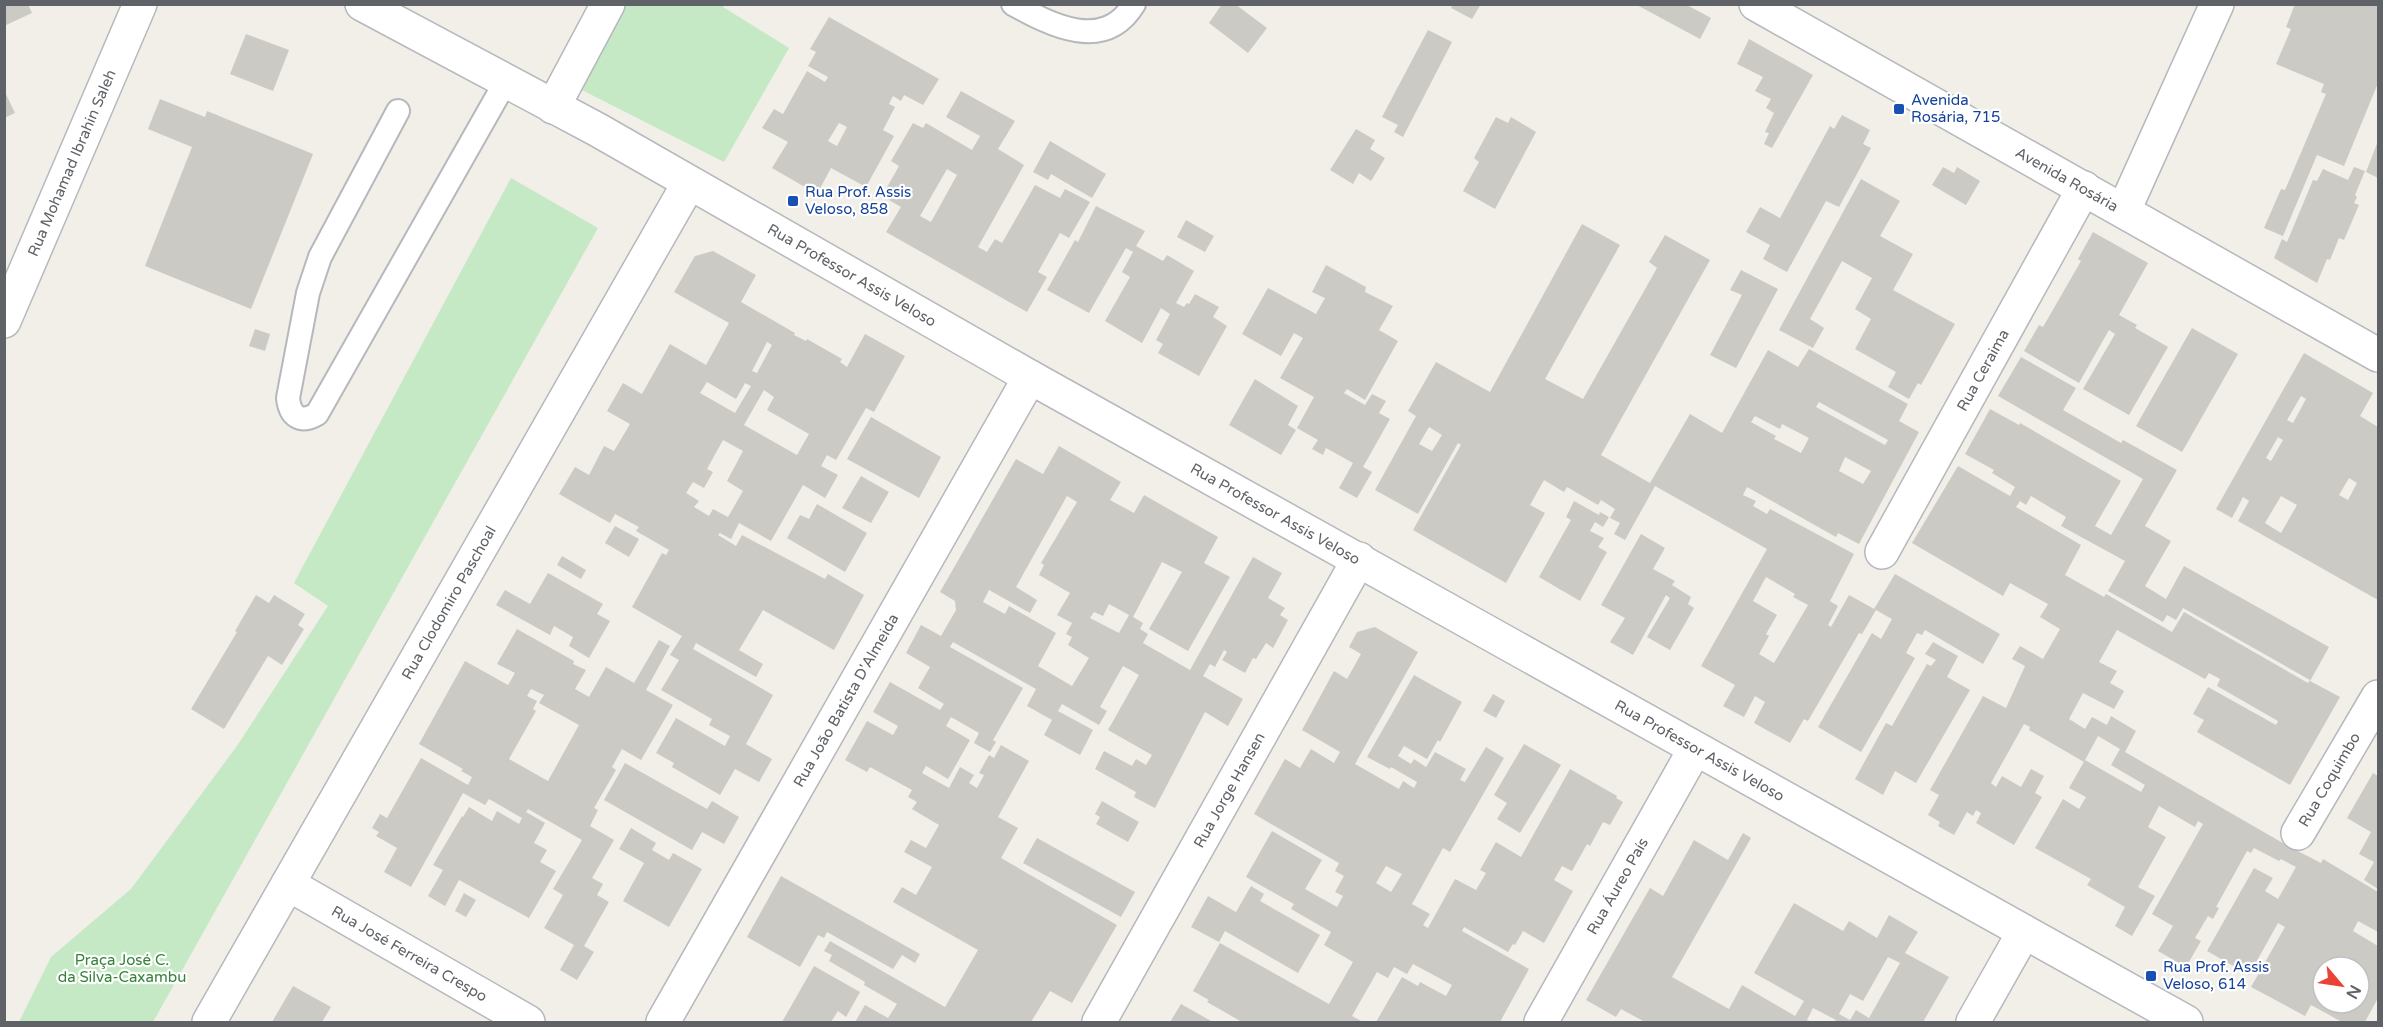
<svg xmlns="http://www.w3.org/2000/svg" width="2383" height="1027" font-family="'Varela Round',sans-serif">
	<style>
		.green { fill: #c5e8c5 }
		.building { fill: #cccac5; fill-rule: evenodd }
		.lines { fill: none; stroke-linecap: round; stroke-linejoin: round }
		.lane-casing { stroke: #b5b8bc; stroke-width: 26 }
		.street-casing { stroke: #b5b8bc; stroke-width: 36 }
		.secondary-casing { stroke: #b6babf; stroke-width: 36 }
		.lane { stroke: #fff; stroke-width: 22 }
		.street { stroke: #fff; stroke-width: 33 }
		.secondary { stroke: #fff; stroke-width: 33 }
		.transit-dot { fill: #1a4fb4; stroke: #fff; stroke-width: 2 }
		.labels { text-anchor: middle; stroke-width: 4.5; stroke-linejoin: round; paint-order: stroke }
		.transit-label { font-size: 15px; fill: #164399; stroke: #fff; text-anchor: start }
		.street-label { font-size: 15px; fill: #5f6368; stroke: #fff }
		.park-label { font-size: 15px; fill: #348238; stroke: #fff }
	</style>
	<rect width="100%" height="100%" fill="#f1efe8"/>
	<path class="green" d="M619,5H724L723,7L789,48L724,162L576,87Z
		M511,178L598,228L153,1022H19L51,957L131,889L237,746L328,606L294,583Z"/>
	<path class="building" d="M4,4H28L32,13L4,26Z
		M1222,4H1235L1267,28L1248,53L1209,23Z
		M1453,4H1481L1472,19L1451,8Z
		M1635,4H1685L1711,18L1700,39Z
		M2295,4H2378V83L2344,166L2317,155L2283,236L2264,228L2281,189L2285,190L2326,94L2321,92L2324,84L2276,64L2291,29L2286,27Z
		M829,17L939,79L923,105L904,95L901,101L893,96L889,104L895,107L883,130L894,136L866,187L831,168L817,194L772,168L788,142L762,128L774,109L783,114L807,71L825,82L828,77L808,66L816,52L810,49ZM839,123L847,127L837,146L828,141Z
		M1428,30L1452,42L1403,137L1394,132L1398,125L1382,117Z
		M246,34L289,50L273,91L230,74Z
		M1749,39L1813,75L1772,148L1764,144L1769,133L1765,132L1774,113L1766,108L1771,99L1755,91L1763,77L1737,64Z
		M4,90L15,113L4,118Z
		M961,91L1015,121L998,149L1024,165L978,247L987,252L995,239L1002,243L1035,185L1060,198L1065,189L1090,202L1069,238L1060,233L1038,272L1047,277L1027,312L886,232L901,207L882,196L899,166L891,161L913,123L923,128L926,123L972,150L980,136L946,117ZM947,169L957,175L931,222L920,216Z
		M160,99L205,117L207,111L313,154L251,309L145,266L192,147L148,129Z
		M1842,115L1870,130L1863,144L1871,148L1839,207L1826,201L1787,272L1763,259L1770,245L1746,232L1760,207L1780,218L1830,126L1834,129Z
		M1496,117L1508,123L1511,117L1536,132L1495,209L1463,191L1479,162L1474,158Z
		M1356,129L1375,140L1370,149L1385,158L1371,181L1359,173L1353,184L1330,170Z
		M1050,141L1106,174L1092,198L1051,174L1048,180L1033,172Z
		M2378,141V178L2366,172Z
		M1943,167L1954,173L1957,167L1980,181L1966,205L1932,185Z
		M2354,167L2365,171L2355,195L2357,197L2354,203L2359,205L2344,240L2339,238L2330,260L2327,259L2317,283L2274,258L2282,239L2287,242L2313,180L2317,181L2323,169L2348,180Z
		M1861,179L1900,201L1880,236L1913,254L1893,290L1955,324L1921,385L1918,383L1909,399L1888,387L1896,372L1855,349L1871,319L1855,309L1872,278L1842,261L1810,319L1824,328L1813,348L1779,330Z
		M1096,206L1145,231L1136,246L1163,261L1167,255L1194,271L1176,303L1184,307L1187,303L1189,304L1195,294L1219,307L1213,317L1227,326L1199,376L1158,353L1163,344L1156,340L1170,314L1161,308L1142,343L1105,321L1130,277L1122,272L1133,252L1126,248L1089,313L1047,290L1075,240L1078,242Z
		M1186,220L1214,236L1205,252L1177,237Z
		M1582,224L1620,245L1545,379L1583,399L1657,268L1649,262L1665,235L1710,260L1601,455L1650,483L1690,414L1722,433L1768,350L1798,367L1809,349L1908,404L1899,421L1919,432L1859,544L1838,533L1836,537L1747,487L1743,495L1756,501L1753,506L1767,514L1770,509L1854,554L1830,601L1838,606L1828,625L1831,627L1849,595L1876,610L1862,634L1859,633L1808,721L1804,719L1790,743L1754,723L1765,702L1755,696L1744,717L1723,706L1735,685L1701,666L1767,549L1655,486L1625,540L1614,534L1620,523L1610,518L1615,509L1601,500L1598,505L1567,487L1564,492L1544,480L1530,505L1545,513L1506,583L1413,530L1461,445L1458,443L1418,514L1375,490L1416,416L1408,411L1436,362L1490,392ZM1819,402L1888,440L1885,445L1816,407ZM1755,416L1780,429L1782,424L1809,438L1801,453L1774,439L1776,436L1751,422ZM1429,427L1442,435L1432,451L1419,444ZM1845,457L1871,471L1863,484L1839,471ZM1766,577L1795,594L1793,597L1808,605L1774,663L1759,654L1769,636L1766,634L1777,615L1753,601Z
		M2093,232L2148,263L2119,315L2137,325L2135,328L2168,347L2129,415L2083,389L2115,334L2109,330L2079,383L2024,351L2039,325L2043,327L2081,261L2078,259Z
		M713,251L756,275L741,302L795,333L794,335L806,341L807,339L842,359L840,362L847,367L865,334L905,356L874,412L866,408L836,460L827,455L821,466L838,475L825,498L803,485L771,541L739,523L731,539L720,533L718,535L736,546L742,535L825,579L828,574L864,595L834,650L763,610L739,650L763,664L756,677L696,643L693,649L773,695L746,744L772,759L759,782L735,769L720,795L672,767L674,763L656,753L676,718L725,746L730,736L709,725L712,719L661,690L679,660L670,655L682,636L632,607L662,553L666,555L669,550L636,531L639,527L615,514L610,523L559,494L575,467L589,475L604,446L614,451L630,424L607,411L623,383L642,394L670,344L706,365L729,323L674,292L695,256ZM767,342L772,345L757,373L752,371ZM707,382L736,399L745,383L751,386L735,413L700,393ZM764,390L774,397L767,410L809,434L797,455L744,425ZM723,440L743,451L727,481L743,491L728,517L713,509L709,516L694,507L699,501L686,493L693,482L704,488L713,472L707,469Z
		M1326,265L1366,287L1365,292L1393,306L1379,330L1398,341L1365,400L1347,389L1344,393L1365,405L1372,394L1386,401L1379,413L1390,419L1363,467L1372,472L1357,498L1339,488L1353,463L1326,448L1323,455L1312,449L1318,440L1297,428L1314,397L1280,378L1303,338L1294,333L1281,356L1242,334L1268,288L1316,314L1325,298L1312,292Z
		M1741,270L1778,289L1736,368L1710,355L1742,295L1730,290Z
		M2192,328L2238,354L2182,452L2136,426Z
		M255,329L270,334L265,351L249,346Z
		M2304,353L2373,393L2360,416L2378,427V600L2238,521L2249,501L2243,497L2232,518L2216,509ZM2301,396L2306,399L2293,423L2287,420ZM2278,437L2283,440L2271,461L2266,458ZM2349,478L2357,483L2348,500L2339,495ZM2281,496L2297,505L2281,533L2265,523Z
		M2021,357L2076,388L2063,410L2121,443L2123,440L2177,470L2145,526L2171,541L2145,586L2166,599L2184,566L2329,647L2310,681L2340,697L2290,785L2197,732L2204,720L2193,714L2208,687L2276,725L2278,721L2217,686L2220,679L2209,673L2205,679L2117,630L2099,662L2117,671L2110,683L2124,691L2114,709L2083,693L2069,719L2085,729L2092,717L2107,725L2111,716L2136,731L2125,752L2288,846L2321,863L2323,859L2378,892V932L2358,921L2353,931L2378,946V998L2365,1022H2342L2311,1005L2305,1016L2251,987L2285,927L2278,923L2249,975L2207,951L2254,868L2273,878L2265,891L2278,899L2296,867L2281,859L2279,861L2254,848L2251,853L2247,851L2216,907L2219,908L2213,919L2208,916L2195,938L2201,941L2186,967L2158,951L2173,926L2152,914L2203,824L2198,821L2195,827L2159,806L2148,827L2166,837L2138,887L2155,896L2132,936L2115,926L2125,907L2087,885L2091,879L2035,848L2063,799L2079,809L2086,797L2069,788L2085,760L2141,792L2145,785L2111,765L2120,749L2098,736L2084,762L2029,730L2030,727L2024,724L1991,783L1996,787L2002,776L2021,787L2031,769L2044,776L2035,793L2042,797L2014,845L1976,823L1981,813L1976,810L1973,816L1967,812L1954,835L1938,826L1940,822L1928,815L1939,795L1930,790L1983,696L2006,708L2025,666L2012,659L2020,646L2043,659L2060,629L2040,617L2048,604L2010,583L2003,596L1912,543L1958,466L2010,496L2015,487L1992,473L1994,470L1965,454L1990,409L2019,425L2020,423L2121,481L2095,526L2111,535L2143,479L1998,396ZM2031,496L2066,517L2061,526L2125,561L2108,591L2163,622L2167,615L2176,620L2183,608L2310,680L2308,683L2184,612L2172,632L2106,594L2104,597L2065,575L2081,545L2016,507L2020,501L2026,505ZM2323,967H2359V1003H2323Z
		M1255,379L1298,406L1288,425L1296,430L1281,455L1229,425Z
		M871,417L941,457L919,498L847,459Z
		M1059,446L1121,482L1110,500L1134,513L1144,495L1218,537L1204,563L1230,577L1188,651L1149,629L1182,572L1162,562L1133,617L1143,623L1140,629L1148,634L1143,643L1190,670L1253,557L1282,573L1268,598L1285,608L1280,615L1288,620L1273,648L1266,643L1256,659L1253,658L1245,673L1222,660L1227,652L1224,650L1215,667L1210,664L1203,676L1243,699L1228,726L1205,712L1155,808L1134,797L1136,792L1095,769L1104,751L1132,766L1136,759L1146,765L1152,755L1108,730L1139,675L1123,666L1100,707L1107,711L1099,725L1062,704L1058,711L1093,730L1080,755L1044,735L1052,720L1027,706L1036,689L953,642L950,647L1023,688L993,740L996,742L990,752L974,743L979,733L951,717L946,726L970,740L948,779L926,766L922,773L949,788L960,767L974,775L969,783L977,788L984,775L979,773L989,755L994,758L1001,745L1029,761L998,817L1018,828L1001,858L1117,925L1072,1003L1050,991L1031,1022H855L865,1005L888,1018L897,1004L864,985L865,982L829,961L832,955L824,951L830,941L945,1007L978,950L893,902L902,887L916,895L932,867L904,852L911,840L926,848L939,825L912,809L917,802L908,797L912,790L870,767L867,772L845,760L867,721L893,735L898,726L873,712L890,682L940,710L944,704L918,688L930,667L906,653L921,625L941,636L956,610L955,601L940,592L1016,459L1043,474ZM1067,496L1077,502L1041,563L1044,565L1039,575L1070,593L1057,615L1072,623L1066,634L1072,637L1068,645L1089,658L1072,686L1038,666L1056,633L1009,606L1005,614L983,602L989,590L1030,613L1037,600L1016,587ZM1109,604L1129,615L1119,633L1090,618L1094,612L1103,616Z
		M861,476L889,492L871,523L842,508Z
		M1574,501L1599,515L1600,512L1609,517L1603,527L1595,522L1590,531L1604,538L1598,547L1607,552L1580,601L1539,577L1571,520L1566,517Z
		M817,504L867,533L845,572L787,538L800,515L809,519Z
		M615,526L639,539L629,557L605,543Z
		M1641,534L1665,548L1653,569L1675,581L1672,585L1691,597L1688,604L1694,608L1670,650L1647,637L1670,598L1666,595L1633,655L1610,642L1625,618L1601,605Z
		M562,556L586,570L581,579L557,565Z
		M548,573L603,604L597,614L610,621L589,658L569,646L573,637L554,626L550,635L496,605L505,590L530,604Z
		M1895,574L2000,634L1983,664L1925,630L1922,635L1917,633L1906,653L1915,658L1861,752L1818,727L1872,633L1881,639L1892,619L1874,609Z
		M256,595L269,603L274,595L305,614L298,625L304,629L282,665L268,656L224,729L191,709L237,632L235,631Z
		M1375,627L1418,652L1355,764L1399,789L1403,781L1414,788L1417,782L1391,767L1390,769L1367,757L1414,675L1462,702L1440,742L1438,740L1427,759L1404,746L1398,756L1411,764L1414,759L1426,767L1435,752L1466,769L1460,780L1465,782L1486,747L1504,758L1450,852L1443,848L1412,904L1430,914L1423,925L1428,928L1455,879L1476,890L1486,873L1480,870L1496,842L1521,857L1570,769L1617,796L1616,798L1623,802L1610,825L1603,822L1590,846L1587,844L1572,871L1562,866L1554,880L1573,891L1544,943L1523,931L1515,945L1513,944L1508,952L1464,927L1462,931L1529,969L1500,1022H1376L1402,977L1418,986L1420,982L1446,996L1452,985L1413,964L1407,974L1394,967L1388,978L1377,972L1352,1016L1363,1022H1242L1207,1002L1209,1000L1193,991L1220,943L1329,1004L1353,962L1324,945L1331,932L1291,909L1294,904L1246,877L1272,831L1322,860L1305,889L1337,907L1343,896L1335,892L1344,876L1335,871L1339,863L1254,814L1285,759L1300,768L1311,749L1334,763L1340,752L1302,730L1334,671L1347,679L1361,654L1349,647L1357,632ZM1386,866L1402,874L1391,892L1376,883Z
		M517,629L574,661L573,664L586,670L575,689L589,697L606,667L634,683L659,640L670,646L646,690L673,705L641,760L622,749L612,767L616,770L594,808L598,810L590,826L614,840L592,878L603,884L597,895L609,902L584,946L594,952L577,980L560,970L574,945L544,928L563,895L553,889L582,840L528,809L526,812L545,823L534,843L547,850L540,862L556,871L529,918L459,880L445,906L428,896L443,870L433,865L462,816L463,817L469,807L492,821L497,811L519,824L522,818L489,799L485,805L463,793L411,887L384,872L397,848L376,836L379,832L372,828L380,814L387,818L421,758L468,785L472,777L461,771L463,769L419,744L465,661L508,685L515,673L497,664ZM531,689L544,695L539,703L579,725L548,781L509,759L536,711L533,709L537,701L527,696Z
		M1933,642L1958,656L1947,677L1970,690L1916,783L1895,771L1883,795L1855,779L1886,723L1892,726L1927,664L1931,666L1936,660L1925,654Z
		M1493,694L1505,701L1496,718L1483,711Z
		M1524,744L1561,765L1520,833L1497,819L1507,803L1494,795Z
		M625,763L707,809L712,801L739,817L724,844L702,832L692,850L604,800Z
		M2373,773L2378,776V889L2364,880L2374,862L2359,854L2371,832L2347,818Z
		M1102,801L1139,822L1128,842L1096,824L1100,817L1095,814Z
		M631,828L656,843L652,850L669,860L673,853L702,869L669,927L623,901L644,863L619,849Z
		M1743,833L1751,838L1672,977L1729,1009L1742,985L1795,1016L1804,1001L1754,973L1794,903L1843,931L1849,921L1877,938L1889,915L1918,932L1905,953L1949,977L1923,1022H1834L1836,1020L1813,1008L1807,1020L1811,1022H1645L1621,1009L1616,1017L1586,1000L1650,888L1663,896L1694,840L1728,860ZM1888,957L1900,963L1869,1018L1856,1010L1850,1020L1839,1014L1850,994L1863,1001Z
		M1037,838L1135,892L1121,917L1023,863Z
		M781,876L920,954L915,963L902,955L893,969L827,932L824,938L818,935L800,967L747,937Z
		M1251,886L1264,894L1260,901L1320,935L1298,973L1225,931L1219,942L1191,927L1208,896L1236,912Z
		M464,893L476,900L466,917L455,911Z
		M814,966L860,992L846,1017L838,1011L831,1022H782Z
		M293,986L331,1007L322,1022H272Z
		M1181,1004L1213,1022H1170Z"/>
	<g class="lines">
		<defs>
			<path id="lane" d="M1013,4C1051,25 1104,53 1134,4
				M398,111L320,257L308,293L288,398C290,416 300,424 317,414L506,81"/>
			<g id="street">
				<path id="s1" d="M362,4L598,130L1030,377L2186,1022"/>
				<path id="s2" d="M1756,4L2378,355"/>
				<path d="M553,107L608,4"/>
				<path d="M2124,210L2217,4"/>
				<path id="s3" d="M1882,552L2084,188"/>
				<path id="s4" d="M2298,833L2378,697"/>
				<path id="s5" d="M288,884L528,1022"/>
				<path id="s6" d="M209,1022L689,183"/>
				<path id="s7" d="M663,1022L1030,377"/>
				<path id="s8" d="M1099,1022L1359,559"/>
				<path id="s9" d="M1541,1022L1695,749"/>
				<path d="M1973,1022L2024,932"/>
			</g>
			<g id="secondary">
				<path id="s10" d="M4,321L140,4"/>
			</g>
		</defs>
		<use href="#lane" class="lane-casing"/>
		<use href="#street" class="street-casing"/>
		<use href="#secondary" class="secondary-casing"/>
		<use href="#lane" class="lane"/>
		<use href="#street" class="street"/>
		<use href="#secondary" class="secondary"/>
	</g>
	<g class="transit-dot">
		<rect x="1893" y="103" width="12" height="12" rx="3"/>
		<rect x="787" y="195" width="12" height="12" rx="3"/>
		<rect x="2145" y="970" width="12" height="12" rx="3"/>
	</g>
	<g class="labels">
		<g class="transit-label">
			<text x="1911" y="105">Avenida<tspan x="1911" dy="17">Rosária, 715</tspan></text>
			<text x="805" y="197">Rua Prof. Assis<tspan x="805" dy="17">Veloso, 858</tspan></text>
			<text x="2163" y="972">Rua Prof. Assis<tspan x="2163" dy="17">Veloso, 614</tspan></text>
		</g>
		<g class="street-label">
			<text dy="5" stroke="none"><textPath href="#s10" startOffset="172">Rua Mohamad Ibrahin Saleh</textPath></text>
			<text dy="5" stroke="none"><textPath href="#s2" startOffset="357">Avenida Rosária</textPath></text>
			<text dy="5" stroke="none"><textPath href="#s1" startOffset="560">Rua Professor Assis Veloso</textPath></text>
			<text dy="5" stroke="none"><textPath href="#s3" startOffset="208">Rua Ceraima</textPath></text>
			<text dy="5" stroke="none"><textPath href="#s1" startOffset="1046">Rua Professor Assis Veloso</textPath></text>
			<text dy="5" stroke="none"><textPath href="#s6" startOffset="483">Rua Clodomiro Paschoal</textPath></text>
			<text dy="5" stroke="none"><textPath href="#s7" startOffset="370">Rua João Batista D'Almeida</textPath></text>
			<text dy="5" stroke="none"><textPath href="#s1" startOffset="1532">Rua Professor Assis Veloso</textPath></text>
			<text dy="5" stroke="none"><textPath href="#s4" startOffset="62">Rua Coquimbo</textPath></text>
			<text dy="5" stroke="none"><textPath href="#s8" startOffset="266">Rua Jorge Hansen</textPath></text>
			<text dy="5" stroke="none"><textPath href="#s9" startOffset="156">Rua Áureo País</textPath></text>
			<text dy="5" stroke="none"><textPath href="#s5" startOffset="140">Rua José Ferreira Crespo</textPath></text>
		</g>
		<g class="park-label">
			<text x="122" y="965">Praça José C.<tspan x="122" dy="17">da Silva-Caxambu</tspan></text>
		</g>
	</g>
	<rect width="2383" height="1027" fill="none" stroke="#5f6368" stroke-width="12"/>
	<g transform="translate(2341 985) rotate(119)"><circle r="28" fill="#ffffff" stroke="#bfc1c3" stroke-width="1.5"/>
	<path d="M0-4.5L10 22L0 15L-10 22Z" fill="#ea4335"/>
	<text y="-9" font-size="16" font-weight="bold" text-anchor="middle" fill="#5f6368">N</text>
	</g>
</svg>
